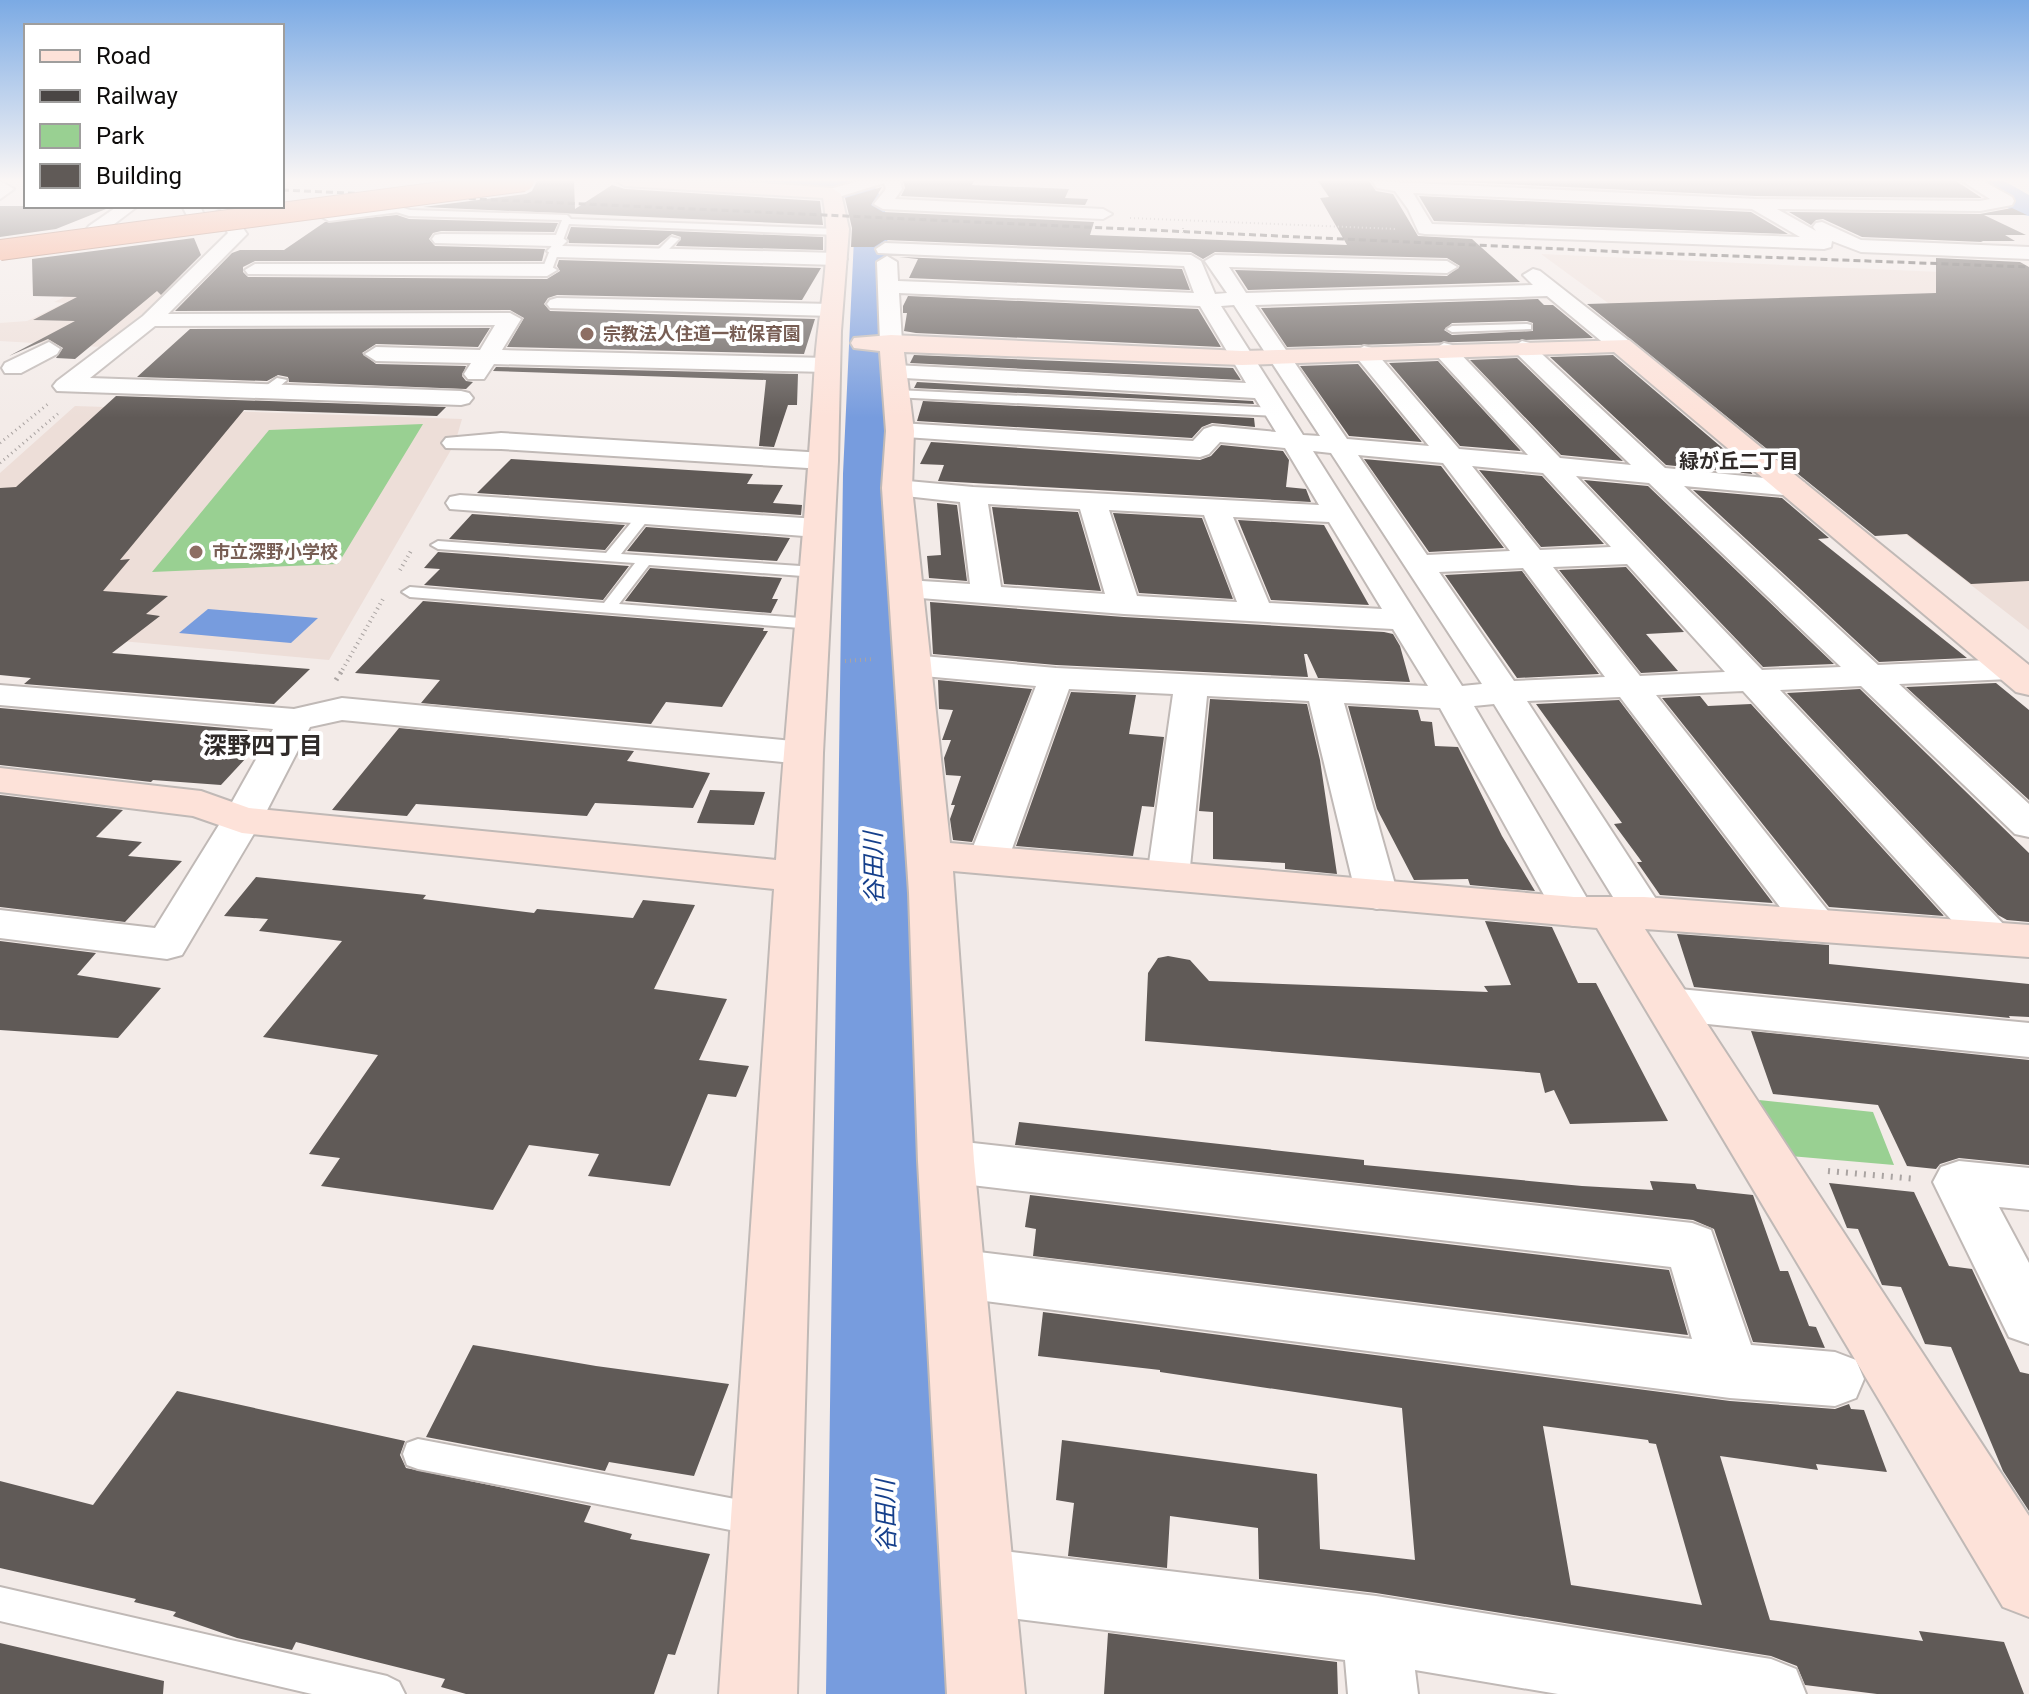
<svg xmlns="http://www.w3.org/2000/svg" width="2029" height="1694" font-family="Roboto,'Noto Sans JP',sans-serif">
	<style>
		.built { fill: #edded8 }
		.green { fill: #99d092 }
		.water { fill: #779cde }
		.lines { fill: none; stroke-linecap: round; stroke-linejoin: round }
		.river { fill: #779cde; fill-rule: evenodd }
		.building { fill: #605a57; fill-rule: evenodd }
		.lane-casing { stroke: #c0b9b6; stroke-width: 4 }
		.street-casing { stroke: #c0b9b6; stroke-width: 4 }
		.secondary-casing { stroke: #c0b9b6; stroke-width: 4 }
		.path-far4 { stroke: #aaa4a2; stroke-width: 2; stroke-dasharray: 1 3; stroke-linecap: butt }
		.path-far3 { stroke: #aaa4a2; stroke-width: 3; stroke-dasharray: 1 4; stroke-linecap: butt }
		.path-far2 { stroke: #aaa4a2; stroke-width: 4; stroke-dasharray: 1 4; stroke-linecap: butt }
		.path-far1 { stroke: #aaa4a2; stroke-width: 5; stroke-dasharray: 2 6; stroke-linecap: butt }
		.path { stroke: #aaa4a2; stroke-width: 6; stroke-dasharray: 2 7; stroke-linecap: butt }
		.lane { fill: #fff; fill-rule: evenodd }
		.street { fill: #fff; fill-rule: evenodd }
		.secondary { fill: #fde2d9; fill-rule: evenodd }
		.rail { stroke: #4a4644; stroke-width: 3; stroke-dasharray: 7 4; stroke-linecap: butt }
		.highway-bridge-casing { stroke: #a66c56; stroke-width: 22; stroke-linecap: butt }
		.path-bridge { stroke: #aaa4a2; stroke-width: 2; stroke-dasharray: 1 3; stroke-linecap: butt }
		.highway-bridge { stroke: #f8a07f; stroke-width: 20 }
		.education-dot { fill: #8d6e63; stroke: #fff; stroke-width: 3 }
		.labels { text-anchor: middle; stroke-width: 8; stroke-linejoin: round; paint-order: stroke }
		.far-education-label { font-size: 18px; font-weight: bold; fill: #785e54; stroke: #fff; text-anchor: start }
		.far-neighbourhood-label { font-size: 20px; font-weight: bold; fill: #302b29; stroke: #fff }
		.neighbourhood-label { font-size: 24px; font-weight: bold; fill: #302b29; stroke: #fff }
		.water-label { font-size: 24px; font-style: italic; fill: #153f8b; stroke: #fff }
	</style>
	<rect width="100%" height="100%" fill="#f3ebe8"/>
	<path class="built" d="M1541,254L2029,276V630L1608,303Z
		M112,274L189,276L102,347L0,341V323L27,321L64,303L54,302Z
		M75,406L462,419L455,443L329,660L0,630V473Z"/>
	<path class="green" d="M423,424L338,564L152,572L269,430Z
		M1759,1100L1873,1112L1894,1165L1790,1156Z"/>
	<path class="water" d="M208,609L318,618L291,643L179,633Z"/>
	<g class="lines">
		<path class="river" d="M701,181H859L877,189L887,217L891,474L952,1694H826L843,474L855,217L852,200L848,198L715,190L705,187Z
			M1968,181H2004L2029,195V216L2018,214L1972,187Z"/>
	</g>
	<path class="building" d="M537,181H574L575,209L612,185L625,189L820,201L823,225L423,207L526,194L532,191Z
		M903,181H974L972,185L1069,189L1065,198L1088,199L1085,205L901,196L905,188Z
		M1318,181H1369L1376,191L1393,194L1418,236L1472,239L1520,282L1248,290L1235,270L1447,276L1460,266L1447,258L1215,252L1203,259L1191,252L885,240L874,247H851L852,228L845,198L882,187L871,205L883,212L1094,222L1090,235L1347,245L1320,198L1329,197Z
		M1442,181H1956L1982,198L1756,196Z
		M1419,196L1751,212L1788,234L1434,221Z
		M0,206H111V207L56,229L0,237Z
		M2012,208L2027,215H1984L2026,235H2005L2015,241H1981L1983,242L1862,237L1823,219L1816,220L1811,225L1789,212L1980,214Z
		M397,215L409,219L558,223L554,232L441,231L433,233L429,239L435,246L545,249L542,261H255L243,267V272L248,277L547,279L560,271L557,266L559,260L821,268L802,300L557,295L548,298L544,304L550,311L815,319L804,354L507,347L524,318L510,310L175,311L232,253L240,250H284L325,222Z
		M571,227L823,237V250L676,246L681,237L672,234L658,245L569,243L567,238Z
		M194,238L201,255L161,295L157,291L75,359L56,358L63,348L48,339L9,356L75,321L33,320L77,297L33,296L32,259Z
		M899,257L1182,269L1190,290L909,278L918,259Z
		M1936,258L2020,262L2029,267V581L1971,584L1907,534L1875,536L1587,304L1936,293Z
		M908,296L1198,309L1221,347L916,333L904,331L907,313H903V306Z
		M1538,299L1544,305H1553L1593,338L1287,347L1261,308ZM1527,321L1533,323V331L1452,335L1444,330L1452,323Z
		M490,328L478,347L376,344L362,353L376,364L466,366L462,376L466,381L473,382L466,389L289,382L288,377L278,375L267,381L137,377L190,329Z
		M914,355L1233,368L1241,380L910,363Z
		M1613,355L1753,474L1666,465L1550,357Z
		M1517,358L1623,461L1561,455L1470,360Z
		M1438,361L1521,451L1460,446L1389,363Z
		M1358,364L1422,442L1349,436L1300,366Z
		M496,367L798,374L797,405H788L774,447L759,446L766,380L493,371Z
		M917,382L1253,401L1254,404L914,388Z
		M116,396L446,407L437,416L244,410L120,560L130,559L103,591L168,596L146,614L160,616L112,653L310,669L274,704L24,684L31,678L0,675V488L16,487Z
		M923,401L1254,418L1255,427L1212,423L1202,427L1192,438L917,421Z
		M931,442L1200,460L1211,456L1221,445L1283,451L1289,460L1286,487L1306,489L1311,502L938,481L944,465L920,464Z
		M511,459L753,474L747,484L783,485L773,503L802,505L801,515L477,493Z
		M1364,459L1441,466L1504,548L1429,552Z
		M1479,470L1542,476L1604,544L1541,547Z
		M1584,480L1648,486L1834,664L1763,667Z
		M1693,490L1782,498L1829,538L1818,539L1967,658L1879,662Z
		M937,503L957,505L967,581L929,578L927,556L941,555Z
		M992,507L1078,512L1101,591L1004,584Z
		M1113,513L1202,518L1233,599L1139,593Z
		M472,514L625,525L605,550L449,539Z
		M1238,520L1324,525L1369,605L1271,600Z
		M646,527L790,538L777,561L627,551Z
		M438,552L629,566L603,600L424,585L440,569L424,568Z
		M1626,567L1684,632L1646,634L1678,671L1641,673L1559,570Z
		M650,568L782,578L772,599H778L771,613L625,601Z
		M1522,571L1599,674L1517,678L1445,575Z
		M423,601L764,628L763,631H768L722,707L666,702L651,724L421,703L440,680L355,673Z
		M930,602L1124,617L1384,632L1393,634L1400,646L1410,682L1318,678L1307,654H1304L1308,677L1056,665L933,654Z
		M938,680L1032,689L972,842L953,840L950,819L955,805H951L961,776L946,775L944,758L951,740H942L953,710L939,709Z
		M1996,683L2029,710V800L1906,687Z
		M1860,689L2029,853V922L2007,920L1998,915L1787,693Z
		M1071,692L1136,695L1129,734L1164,737L1154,807L1142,806L1133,856L1016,846Z
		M1700,696L1708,706L1751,704L1944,916L1829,907L1662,698Z
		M1210,699L1307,704L1320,760L1337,874L1285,869V863L1213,859V812L1199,811Z
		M1619,700L1773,903L1660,895L1637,862H1642L1614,824L1622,823L1536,704Z
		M1348,706L1418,710L1421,721L1432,722L1435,746L1458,747L1502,836L1535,891L1470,885L1468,879L1414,880L1377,809Z
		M0,708L248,730L236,742L260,743L221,785L153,780L151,782L0,765Z
		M399,728L634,751L627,761L710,773L693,808L595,803L587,816L416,804L407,816L332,810Z
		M710,790L765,792L754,825L697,823Z
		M0,795L123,810L96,837L142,842L128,856L182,861L125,922L0,907Z
		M256,877L426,895L423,899L534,913L537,909L633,918L643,900L695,905L654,989L727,999L699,1060L749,1066L736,1097L708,1094L670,1186L588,1176L599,1154L529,1145L493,1210L321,1186L340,1158L309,1154L378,1055L263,1037L342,941L259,931L268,919L224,916Z
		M1485,921L1552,927L1578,983H1596L1668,1121L1570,1124L1554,1090L1545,1093L1540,1073L1145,1041L1148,973L1158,958L1168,956L1190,960L1209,981L1488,992L1484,986L1511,985Z
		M1677,934L1829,945V964L2029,984V1017L2009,1016L2010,1018L1694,987Z
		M0,941L96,953L77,975L161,988L118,1038L0,1030Z
		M1751,1031L2029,1060V1165L1959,1158L1940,1164L1936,1169L1907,1166L1878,1105L1773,1094Z
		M1019,1122L1364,1160V1165L1582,1186L1653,1190L1650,1181L1695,1184L1697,1189L1753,1195L1780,1271H1788L1809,1326L1816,1327L1825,1348L1753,1342L1714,1229L1693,1220L1015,1145Z
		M1829,1183L1914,1192L1949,1266L1972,1269L2020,1372L2029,1374V1511L2003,1471L1951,1347L1925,1344L1901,1287L1882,1285L1858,1229L1847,1228Z
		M1030,1195L1669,1270L1688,1335L1033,1256L1036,1229L1025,1227Z
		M1043,1312L1730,1401L1835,1409L1849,1404L1851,1409L1864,1410L1887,1472L1816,1464L1818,1470L1720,1456L1770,1620L1923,1641L1919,1631L2004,1642L2024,1694H1877L1805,1685L1797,1666L1771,1656L1376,1593L1259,1579L1258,1528L1170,1516L1167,1568L1068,1556L1074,1503L1056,1500L1062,1440L1317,1474L1320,1549L1415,1560L1402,1408L1160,1372V1370L1038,1356ZM1543,1426L1648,1440L1649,1443L1656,1444L1702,1605L1571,1585Z
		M473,1345L596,1366L729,1384L694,1476L609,1462L605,1471L426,1437Z
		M177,1391L405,1441L400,1455L406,1468L591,1506L584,1522L632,1534L630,1539L710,1554L675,1655L668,1654L654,1694H466L441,1687L445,1679L296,1642L292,1650L237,1638L173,1616L176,1612L134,1602L136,1599L0,1568V1481L93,1505Z
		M1108,1633L1337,1662L1338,1694H1104Z
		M0,1643L164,1681L163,1694H0Z"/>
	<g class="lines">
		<defs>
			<path id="lane" d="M393,205L410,210L567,215L571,219L838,229L843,232L838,235L569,224L552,270L547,273L542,270L562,220L409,216L390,210Z
				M671,237L679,239L662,256H656V252Z
				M1527,324L1531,325V329L1452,332L1447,329L1452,326Z
				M277,378L287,380L271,394H263V388Z
				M897,390L1278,408L1284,412L1278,416L893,397L891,394Z
				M644,512L651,516L621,554L816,567L824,572L816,577L649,565L619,604L813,619L821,624L813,629L410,597L402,592L410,587L604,603L635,563L438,549L431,545L438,541L606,553L639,513Z
				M418,1439L756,1503L767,1508L772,1519L767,1530L756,1535L418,1469L407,1465L403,1454L407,1443Z
				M0,1587L387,1676L399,1682L405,1694H312L0,1621Z"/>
			<path id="street" d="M0,181L14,189L0,199Z
				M859,181H900L902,189L895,199L1103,209L1112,214L1103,219L883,209L874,204L886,189L884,183L832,199L824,194L826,190Z
				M1372,181L1756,199L1980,201L1990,199L1962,181H1983L2012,197L2014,201L2012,205L1980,211L1777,209L1816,231L1813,227L1816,223L1822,222L1861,240L2029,247V259L1861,252L1832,241L1831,247L1824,249L1425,234L1419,233L1408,209L1395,191L1377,188ZM1413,193L1752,209L1800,237L1432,224Z
				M393,203L402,208L399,212L329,221L320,216L329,211Z
				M118,206H138L101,234H89L86,230L89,226Z
				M182,206H200L205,217L202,221H190Z
				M224,208L230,209L247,234L168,314L510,313L521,319L502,350L828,358L836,360L839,365L836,370L828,372L494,364L484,379H468L464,374L471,363L376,361L365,354L376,347L480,350L495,325L155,326L90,378L461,391L469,393L473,398L469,403L461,405L57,391L53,386L57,381L143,316L228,233L215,213Z
				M441,234L558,235L567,241L562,246L837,253L847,259L837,265L556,257L547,251L552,246L435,243L432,239L435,235Z
				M885,243L1191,255L1201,261L1215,294L1227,293L1205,261L1215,255L1447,261L1457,267L1447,273L1229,267L1246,293L1533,285L1523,275L1533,269L1540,271L1628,340L1631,345L1628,350H1612L1547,296L1255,305L1347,439L1429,446L1353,353L1364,346L1372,348L1459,449L1528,455L1436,355L1433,350L1444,343L1452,345L1560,458L1631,465L1511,348L1522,341L1530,343L1665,468L1804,482L1808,488L1804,494L1794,496L1684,486L1878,665L2010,659L2022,662L2027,669L2022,676L2010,679L1899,684L2029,804V837L2015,834L1861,686L1780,690L2007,928L2014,938L2007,948L1992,953L1977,948L1743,691L1656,695L1832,916L1838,926L1832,936L1817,940L1802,936L1620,697L1527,701L1665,913L1659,923L1644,927L1629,923L1494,704L1474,706L1595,912L1589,922L1574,926L1559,922L1440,708L1344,703L1398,895L1392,905L1377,909L1362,905L1356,895L1309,701L1207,696L1189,877L1183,886L1168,890L1153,886L1147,877L1173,694L1069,689L1008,860L1002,869L988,873L974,869L968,860L1036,686L912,675L900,672L895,665L900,658L912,655L1056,668L1428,686L1393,629L1124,614L895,596L891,589L895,582L906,580L970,584L960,502L887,494L883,488L887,482L897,480L973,487L1319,505L1285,448L1220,442L1209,454L1200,457L891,436L887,431L891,426L900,423L1193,441L1204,429L1213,426L1276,432L1255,398L887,377L883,372L887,367L895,365L1246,383L1200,306L899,293L902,342L899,347H883L880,342L877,262L887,256L897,262L898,281L1194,293L1184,266L878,253L876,249ZM1234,305L1320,436L1303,435L1221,306ZM1313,451L1331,453L1482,684L1462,686ZM1358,455L1443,463L1510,551L1427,555ZM1472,466L1543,473L1611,547L1540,550ZM1576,476L1649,483L1841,667L1762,670ZM988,504L1080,509L1105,594L1001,587ZM1109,510L1204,515L1237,602L1137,596ZM1233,517L1329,522L1382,609L1269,603ZM1627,564L1725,672L1640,676L1553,567ZM1523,568L1605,677L1514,681L1439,572Z
				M255,264H547L557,270L547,276L248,274L245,270Z
				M557,298L832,304L842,310L832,316L550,308L547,304L550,300Z
				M49,342L60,349L57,354L21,373H5L2,368L5,363Z
				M501,433L824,453L833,455L837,461L833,467L824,469L501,449L446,448L442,443L446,438Z
				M460,495L817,519L827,522L831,528L827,534L817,537L450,509L446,503L450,497Z
				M0,685L294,709L342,698L803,742L816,745L821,753L816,761L803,764L342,720L310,727L262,820L182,955L167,959L0,938V910L155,928L222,820L273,729L0,705Z
				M1669,988L2029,1023V1057L1669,1020L1653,1016L1646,1004L1653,992Z
				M946,1140L1692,1223L1711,1230L1751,1345L1835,1352L1856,1360L1864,1379L1856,1398L1835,1406L1730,1398L954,1297L934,1290L926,1273L934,1256L954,1249L1692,1339L1671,1267L946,1182L928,1176L920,1161L928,1146Z
				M1959,1161L2029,1168V1210L1999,1207L2029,1263V1344L2009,1337L1933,1182L1941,1167Z
				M978,1548L1376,1596L1771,1659L1796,1669L1806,1694H1558L1415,1670L1418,1694H1348L1345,1660L978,1614L955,1604L945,1581L955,1558Z"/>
			<path id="secondary" d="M616,181H734L832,188L841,194L849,229L841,331L838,461L823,753L797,1694H719L774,889L242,833L193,816L0,792V768L201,791L249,808L776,860C787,694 806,528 815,361C819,307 833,252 823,198L625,186Z
				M891,335L1242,351L1629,340L2029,665V695L2016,692L1614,352L1242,365L904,352L914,431L912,488L950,843L1574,897H1644L2029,925V957L1645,929L2029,1516V1617L2003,1607L1597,928L953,871L974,1161L1025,1694H947L918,1161L909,893L882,488L886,431L880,351L854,348L851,343L854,338Z"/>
		</defs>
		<use href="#lane" class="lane-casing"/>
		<use href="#street" class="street-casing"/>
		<use href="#secondary" class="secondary-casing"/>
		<path class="path-far4" d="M1130,218L1396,229"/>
		<path class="path-far3" d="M0,443L48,404
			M0,463L60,412"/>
		<path class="path-far2" d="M400,570L411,551
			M845,661L875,659
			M340,674L383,599"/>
		<path class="path-far1" d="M336,680L341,672"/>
		<path class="path" d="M1828,1171L1917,1179"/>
		<use href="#lane" class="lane"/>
		<use href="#street" class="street"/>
		<use href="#secondary" class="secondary"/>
		<path class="rail" d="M282,190L1626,252L2029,267"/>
		<defs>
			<path id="highway-bridge" d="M0,250L524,181"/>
		</defs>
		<use href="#highway-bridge" class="highway-bridge-casing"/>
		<path class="path-bridge" d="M1183,228V233"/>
		<use href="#highway-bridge" class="highway-bridge"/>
	</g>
	<linearGradient id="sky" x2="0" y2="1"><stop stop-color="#7baae4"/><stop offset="0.43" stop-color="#faf6f5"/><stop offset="1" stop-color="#faf6f5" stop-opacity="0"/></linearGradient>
	<rect width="2029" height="418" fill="url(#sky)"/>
	<g class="education-dot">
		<circle cx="587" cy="334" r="8"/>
		<circle cx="196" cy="552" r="8"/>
	</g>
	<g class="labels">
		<g class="far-education-label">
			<text x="603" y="340">宗教法人住道一粒保育園</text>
			<text x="212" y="558">市立深野小学校</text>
		</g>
		<g class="far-neighbourhood-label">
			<text x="1739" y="468">緑が丘二丁目</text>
		</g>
		<g class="neighbourhood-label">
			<text x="263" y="754">深野四丁目</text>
		</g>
		<g class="water-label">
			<text transform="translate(874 868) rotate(-91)" y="8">谷田川</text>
			<text transform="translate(886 1516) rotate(-91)" y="8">谷田川</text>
		</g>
	</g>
	<rect x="24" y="24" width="260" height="184" fill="#ffffff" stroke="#9f9e9d" stroke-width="2"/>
	<rect x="40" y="50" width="40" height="12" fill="#fde2d9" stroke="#9f9e9d" stroke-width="2"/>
	<text x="96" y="64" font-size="24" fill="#0e0c0b">Road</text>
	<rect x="40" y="90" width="40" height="12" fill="#4a4644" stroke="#9f9e9d" stroke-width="2"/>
	<text x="96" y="104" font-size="24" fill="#0e0c0b">Railway</text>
	<rect x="40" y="124" width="40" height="24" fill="#99d092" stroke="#9f9e9d" stroke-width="2"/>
	<text x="96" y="144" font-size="24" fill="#0e0c0b">Park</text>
	<rect x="40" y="164" width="40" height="24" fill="#605a57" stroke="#9f9e9d" stroke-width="2"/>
	<text x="96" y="184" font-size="24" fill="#0e0c0b">Building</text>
</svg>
